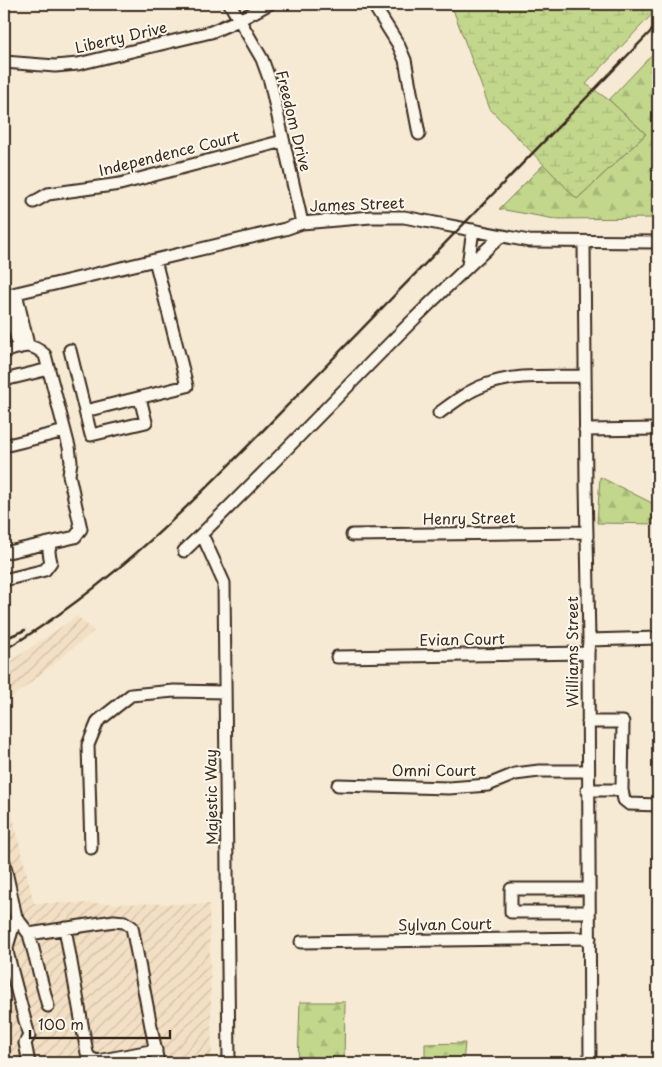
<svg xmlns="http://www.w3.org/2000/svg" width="662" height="1067" font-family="'Playpen Sans',sans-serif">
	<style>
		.industrial { fill: url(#industrial-furrows) }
		.forest { fill: url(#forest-firs); stroke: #7e8055 }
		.wetland { fill: url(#wetland-marsh); stroke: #7e8055 }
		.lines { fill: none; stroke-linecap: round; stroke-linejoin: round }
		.minor-casing { stroke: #3b2a1e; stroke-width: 15 }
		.minor { stroke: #fbf7ec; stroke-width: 11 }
		.rail { stroke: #3b2a1e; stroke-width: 2.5 }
		.labels { text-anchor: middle; stroke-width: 4; stroke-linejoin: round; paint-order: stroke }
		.street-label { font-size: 15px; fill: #3b2a1e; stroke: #fbf7ec }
	</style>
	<defs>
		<pattern id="industrial-furrows" width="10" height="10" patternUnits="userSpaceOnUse" patternTransform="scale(1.25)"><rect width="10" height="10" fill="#f3e0c4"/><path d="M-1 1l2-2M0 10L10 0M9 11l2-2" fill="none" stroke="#d1c0a8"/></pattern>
		<pattern id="forest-firs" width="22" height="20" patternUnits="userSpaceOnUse" patternTransform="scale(1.25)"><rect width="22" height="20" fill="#c2d68c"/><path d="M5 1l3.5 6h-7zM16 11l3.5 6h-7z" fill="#a8b878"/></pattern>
		<pattern id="wetland-marsh" width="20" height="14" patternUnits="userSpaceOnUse" patternTransform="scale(1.25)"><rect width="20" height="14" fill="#c2d68c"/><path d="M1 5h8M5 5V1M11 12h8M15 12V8" fill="none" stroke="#a8b878"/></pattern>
	</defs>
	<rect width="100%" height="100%" fill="#f6ead4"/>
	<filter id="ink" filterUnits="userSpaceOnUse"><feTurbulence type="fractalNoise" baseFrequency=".02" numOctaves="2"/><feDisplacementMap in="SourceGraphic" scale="10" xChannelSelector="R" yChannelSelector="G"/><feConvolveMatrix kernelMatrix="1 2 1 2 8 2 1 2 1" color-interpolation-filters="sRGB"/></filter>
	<g filter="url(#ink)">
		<path class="industrial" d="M77,616L94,631L4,704V666Z
			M4,781L34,903L209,904L212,1063H4Z"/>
		<path class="forest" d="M658,48V218L555,219L499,209L544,164L577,199L646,134L609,100Z
			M600,477L658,506V524L597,523Z
			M300,1002H345L344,1063H298Z
			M465,1043L463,1063H425V1044Z"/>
		<path class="wetland" d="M451,4H658V8L586,84L609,100L646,134L577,199L490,109Z"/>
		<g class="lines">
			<defs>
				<path id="minor" d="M230,4L262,59L270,81L302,223
					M373,4L398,44L405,60L419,134
					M4,62L55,66L78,64L211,32L239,20L269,4
					M34,202L48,194L120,184L283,141
					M584,242L586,485L589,640L588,653L590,1063
					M468,265L473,230
					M16,293L28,345
					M6,295L19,348
					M4,296L285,229L302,223L371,217H404L529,241L658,242
					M70,350L85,411
					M4,352C21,347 30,341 45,355L69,447L71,462L69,475L81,529L75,537L53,542C47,549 49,553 51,562L45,570L4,580
					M4,380L49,369
					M140,398L146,422L91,435L85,411L187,386L155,260
					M439,413C454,402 468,391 485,385C516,373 553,377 585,376
					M585,430L658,429
					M4,446L65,431
					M352,535L587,532
					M200,536L205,541L224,583L229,1063
					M184,551C292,448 391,336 501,236
					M4,553L53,542
					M589,640L658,638
					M337,657L588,653
					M338,785L449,788L488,785L515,774L539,771H588
					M587,790H622L623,722H588
					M622,790L624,800L629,804L658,805
					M91,848L88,745L98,721L131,695L174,691L225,692
					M4,862L16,917L29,934L48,1006
					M589,889H511V912H589
					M16,917L7,947L8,956L29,1036L25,1043L29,1063
					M65,928L87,1053L90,1058L97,1061L156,1050
					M29,934L114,921L124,922L132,927L158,1063
					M301,942L590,938"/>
			</defs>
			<use href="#minor" class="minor-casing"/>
			<use href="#minor" class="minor"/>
			<path class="rail" d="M4,639L25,630
				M4,650C125,579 221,473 318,374C431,257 545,141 658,24"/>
		</g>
	</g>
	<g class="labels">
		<g class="street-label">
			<text transform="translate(121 38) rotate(-13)" y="5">Liberty Drive</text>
			<text transform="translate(293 121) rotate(76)" y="5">Freedom Drive</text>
			<text transform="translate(169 154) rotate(-14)" y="5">Independence Court</text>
			<text transform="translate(357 205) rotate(-2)" y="5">James Street</text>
			<text transform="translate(469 519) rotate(-1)" y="5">Henry Street</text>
			<text transform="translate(462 640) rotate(-1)" y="5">Evian Court</text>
			<text transform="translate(573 652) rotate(-90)" y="5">Williams Street</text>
			<text x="434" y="776">Omni Court</text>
			<text transform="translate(212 797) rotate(-91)" y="5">Majestic Way</text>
			<text transform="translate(445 925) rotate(-1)" y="5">Sylvan Court</text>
		</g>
	</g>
	<rect width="662" height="1067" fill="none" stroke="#fbf7ec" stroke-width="20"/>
	<rect x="10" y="10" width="642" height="1047" fill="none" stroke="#3b2a1e" stroke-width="2" filter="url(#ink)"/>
	<path d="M30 1030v8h140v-8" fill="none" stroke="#3b2a1e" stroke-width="2.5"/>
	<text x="38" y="1030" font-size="15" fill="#3b2a1e" stroke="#fbf7ec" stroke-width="4" paint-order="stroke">100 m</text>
</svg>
